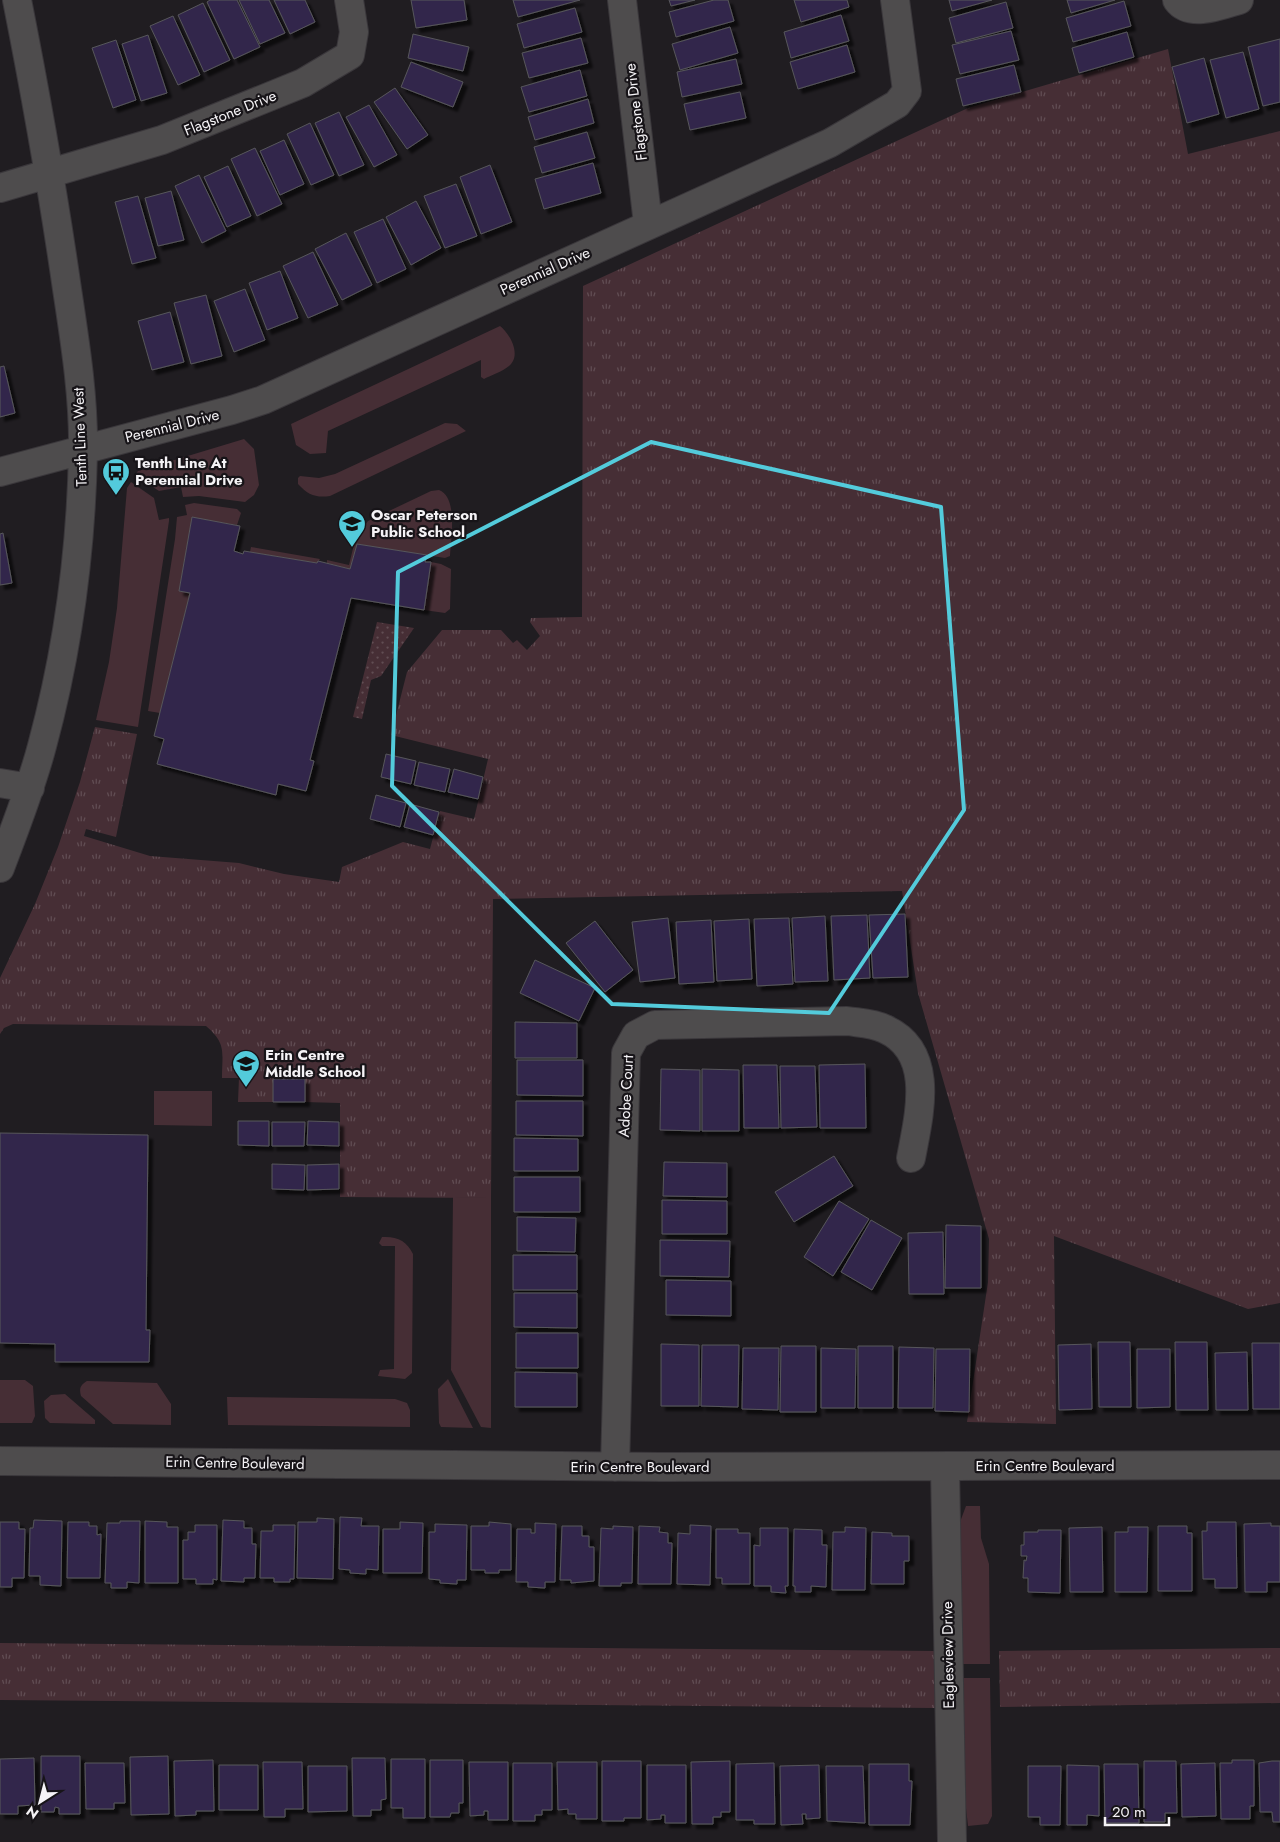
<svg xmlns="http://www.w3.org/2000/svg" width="1280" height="1842" font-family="Jost,sans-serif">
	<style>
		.grass { fill: #462e35 }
		.park { fill: url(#park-tufts) }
		.garden { fill: url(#garden-dots) }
		.building { fill: #32284b; stroke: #57565b; filter: url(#shadow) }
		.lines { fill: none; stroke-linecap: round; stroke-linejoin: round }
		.minor-casing { stroke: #3a373b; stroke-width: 30 }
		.minor { stroke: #4e4c4d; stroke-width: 28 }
		.marked { fill: none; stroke: #53cbdb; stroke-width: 4; stroke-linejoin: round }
		.labels { text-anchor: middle; stroke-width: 4.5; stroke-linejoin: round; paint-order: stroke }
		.street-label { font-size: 15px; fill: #f5f3f6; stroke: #171418 }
		.poi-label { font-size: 15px; font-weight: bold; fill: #f5f3f6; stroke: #171418; text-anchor: start }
	</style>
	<defs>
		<pattern id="park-tufts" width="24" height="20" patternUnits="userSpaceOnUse" patternTransform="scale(1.25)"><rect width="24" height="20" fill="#462e35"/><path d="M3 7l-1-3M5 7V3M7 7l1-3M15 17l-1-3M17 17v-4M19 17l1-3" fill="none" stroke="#614d53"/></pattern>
		<pattern id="garden-dots" width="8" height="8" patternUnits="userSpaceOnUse" patternTransform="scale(1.25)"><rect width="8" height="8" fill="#462e35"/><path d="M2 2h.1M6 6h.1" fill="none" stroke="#614d53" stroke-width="1.8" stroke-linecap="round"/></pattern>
		<filter id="shadow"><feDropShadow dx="4.5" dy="4.5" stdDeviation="1" flood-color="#0009"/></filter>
	</defs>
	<rect width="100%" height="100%" fill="#201d21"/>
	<path class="grass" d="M500,326C510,334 522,355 509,366C502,372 491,375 484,379L481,377V360L328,431L326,453L310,454L296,445L291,424Z
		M445,423L457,424L466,431L330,496C316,498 308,495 298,484V478L300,476L319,478L335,474Z
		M244,439L254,449L259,485L254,495L245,502L199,496L183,497L181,487L159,491L135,475L138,471Z
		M131,482L154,498L159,520L169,518V521L138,727L96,720L109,662L117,608L127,488Z
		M439,490C458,497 451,538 450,556L445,558L357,544L350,569L327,563V560L349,565L356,536L368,521L431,491Z
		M194,503L237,509L241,513L237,525L192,518L179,591L190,593L160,713L148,711L175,539L177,517L187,515L185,505Z
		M251,547L320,559L317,563L250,552Z
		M431,562L441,564L451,569L450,609L445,613L424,610Z
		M154,1091H212V1126L154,1125Z
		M453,1197L491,1198V1428L481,1427L451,1370Z
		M382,1237C397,1236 407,1241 413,1254L412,1373L405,1379L378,1376L380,1370L394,1369L395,1246H382L379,1243Z
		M448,1379L473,1428L441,1427L439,1423L438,1389Z
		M0,1380H25L33,1386L35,1416L32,1423H0Z
		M87,1381L157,1383L171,1404V1425L113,1424L81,1396C79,1389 80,1385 87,1381Z
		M65,1394L95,1420V1424L50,1423L45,1418L44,1401L51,1395Z
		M227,1397L395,1399L407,1403L410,1410V1427L228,1425Z
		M966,1506H980L981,1538L989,1564L990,1664H961L960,1522Z
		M962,1678H990L992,1816L988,1824L968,1826L964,1790Z"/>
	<path class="park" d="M1168,49L1188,154L1280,131V1303L1248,1309L1054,1236L1056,1424L967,1422L988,1282L989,1239L918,993L902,891L493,899L491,1198L340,1197V1103L305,1102V1080L273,1079V1102H238L239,1078H222C222,1052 227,1044 206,1026L13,1024L4,1028L0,1034V978L35,904L58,847L80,782L95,727L137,734L116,837L86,829L84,836L150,856L239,863L284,874L339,882L342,867L403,842L430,849L440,811L474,819L488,759L391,735L407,672L442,630H501L513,643L517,640L527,650L540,636L530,622L531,618L582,617L583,286L968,108Z
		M0,1643L934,1651L936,1708L0,1700Z
		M1280,1648V1703L1000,1707L999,1651Z"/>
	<path class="garden" d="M377,622L414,628L381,676L371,680L362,719L353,717Z"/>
	<path class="building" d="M210,0H237L260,47L234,59L207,2Z
		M239,0H269L285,33L260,44Z
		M274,0H305L315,22L290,34Z
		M411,0H464L467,20L416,28Z
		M513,0H580L518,17Z
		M669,0H695L671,6Z
		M714,0H728L734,21L676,37L669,12Z
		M794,0H847L849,7L801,22Z
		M949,0H992L952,11Z
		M1067,0H1115L1071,13Z
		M1124,1L1131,26L1073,42L1066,18Z
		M1006,2L1013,28L956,43L949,18Z
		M203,3L230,60L204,72L178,15Z
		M575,8L582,32L524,48L517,24Z
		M841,15L849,41L791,58L784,32Z
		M173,16L200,75L178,85L150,26Z
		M730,27L738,53L680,70L672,44Z
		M1011,31L1019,60L960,74L952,45Z
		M1127,32L1134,57L1079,73L1072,48Z
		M413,34L469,47L463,71L408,58Z
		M148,35L167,93L141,101L122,44Z
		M581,38L588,63L529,78L522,53Z
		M1280,39V102L1263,106L1248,47Z
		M116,40L136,100L113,108L92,48Z
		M847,45L855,72L798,89L790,62Z
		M1243,52L1259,109L1226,118L1210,60Z
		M1204,58L1219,114L1187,123L1172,67Z
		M736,59L742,84L682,97L677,72Z
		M411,62L463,82L453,107L401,87Z
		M1014,65L1021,92L963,106L956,79Z
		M580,70L587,96L529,112L521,87Z
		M395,88L428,135L407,149L374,102Z
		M740,92L746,118L690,130L684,104Z
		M588,99L594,123L535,140L528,117Z
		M369,105L397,155L374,167L346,117Z
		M339,112L364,165L339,176L315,123Z
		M310,123L334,175L311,185L287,134Z
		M587,132L595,158L542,173L534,147Z
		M284,140L304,184L280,195L260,151Z
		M255,148L282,204L257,216L231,159Z
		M593,163L601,193L544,209L535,179Z
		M490,165L512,222L481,234L460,177Z
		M228,166L251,216L227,227L204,177Z
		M199,175L226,231L202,243L175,186Z
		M456,184L477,236L445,248L424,196Z
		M171,191L184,240L158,246L145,198Z
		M138,196L156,258L132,264L115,202Z
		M416,201L441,248L411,265L386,217Z
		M383,219L406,269L377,283L354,232Z
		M346,233L372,285L342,300L315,249Z
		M313,252L338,305L308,318L283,266Z
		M280,271L298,318L267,330L249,283Z
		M245,289L265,340L234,352L214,301Z
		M206,295L222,356L191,364L174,303Z
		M170,312L184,362L152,370L138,321Z
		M4,366L15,413L0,417V367Z
		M192,517L240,526L234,551L243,554L244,551L317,563L318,561L350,569L357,544L427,555L425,562H431L424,610L351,598L310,760L314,761L306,791L278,784L276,795L157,764L164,739L154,736L190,593L179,591Z
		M3,533L12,583L0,585V534Z
		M386,754L416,761L411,784L381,777Z
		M419,762L450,769L445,792L414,785Z
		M454,769L483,777L478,799L448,792Z
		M376,795L406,803L400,827L370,819Z
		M410,804L439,812L433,835L404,827Z
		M905,914L908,977L873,978L869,915Z
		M867,915L870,978L834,980L831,916Z
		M825,916L828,981L795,982L792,918Z
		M668,918L675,978L640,982L632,922Z
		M789,918L793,984L757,986L754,919Z
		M749,919L752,979L717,981L714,921Z
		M711,920L714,982L679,984L676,922Z
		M595,921L633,970L605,992L566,943Z
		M535,960L595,988L579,1021L520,993Z
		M515,1022L577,1023V1058H515Z
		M517,1060H583V1096L517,1095Z
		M865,1064L866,1128H820L819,1065Z
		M743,1065H777L779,1128H744Z
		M780,1066H815L817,1127L781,1128Z
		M661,1069L700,1070V1131L660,1130Z
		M702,1069L739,1070V1131H702Z
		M273,1079H305V1102H273Z
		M516,1101H583V1136L516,1135Z
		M238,1121H269V1146L238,1145Z
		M308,1121L339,1122V1146L307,1145Z
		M272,1122H305L304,1146H272Z
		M0,1133L148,1135L146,1330H150L149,1362H55V1344L0,1343Z
		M514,1138L578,1139V1171H514Z
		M834,1156L853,1186L794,1222L775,1192Z
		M664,1162L727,1163V1197L663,1196Z
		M272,1164L305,1165L304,1190L272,1189Z
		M339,1164V1189L307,1190V1165Z
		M514,1177H580V1212H514Z
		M662,1200L727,1201V1234H662Z
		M839,1201L869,1219L833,1276L804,1257Z
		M517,1217L576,1218L575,1252L517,1251Z
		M871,1220L902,1238L872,1290L841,1272Z
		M946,1225L981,1226V1288H945Z
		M943,1232L944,1294H909L908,1233Z
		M660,1240L730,1241L729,1277L660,1276Z
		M513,1255H577V1290H513Z
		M666,1280L731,1281V1316L666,1315Z
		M514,1293H577V1328L514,1327Z
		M516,1333H578V1368H516Z
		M1098,1342H1130L1131,1407H1099Z
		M1175,1342H1207L1208,1410H1176Z
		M1252,1343H1280V1409H1253Z
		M661,1344L699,1345V1406H661Z
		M1091,1344L1092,1409L1059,1410L1058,1345Z
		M702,1345H739L738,1407L701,1406Z
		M781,1346H816V1412H780Z
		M858,1346H893V1408H858Z
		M899,1347L934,1348L933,1408H898Z
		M743,1348H779L778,1410L742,1409Z
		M821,1348L856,1349L855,1408H821Z
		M936,1349H970L969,1412L935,1411Z
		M1137,1349H1170V1407L1137,1408Z
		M1247,1352L1248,1410H1216L1215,1353Z
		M515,1372L577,1373V1407H515Z
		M340,1517L362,1518L361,1526H379L378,1570L366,1569V1574L350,1573V1570L339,1569Z
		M317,1518L334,1519L333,1579L297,1578L298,1522H317Z
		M34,1520L62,1521L61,1586L40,1585V1576H29L30,1528H33Z
		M223,1520L244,1521V1528H252V1544H256L255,1578H244V1582L221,1581Z
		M120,1521H140L139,1583L127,1582V1588H111V1583H105L107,1523H120Z
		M145,1521L167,1522V1527H178V1583H145Z
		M0,1522H19V1529H25L24,1578H12V1587H0Z
		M68,1522H89V1526H97V1535L101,1534L100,1578H67Z
		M400,1522L423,1523L422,1573H383V1529H400Z
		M489,1522L511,1524V1570H499V1573H485V1570H471V1526H489Z
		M1207,1522H1236L1237,1588H1215V1579H1203L1202,1531H1207Z
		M535,1523L556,1524L555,1582H545V1588L528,1587V1582H516L517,1529H531V1533H535Z
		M1271,1523V1526H1280V1582H1267V1592H1245L1244,1524Z
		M435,1524L467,1525L466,1580H457V1584L440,1583V1580L429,1579V1532H435Z
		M195,1525H217V1580L213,1579V1584H196V1579H183V1540H188V1532H195Z
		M273,1525H295L294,1579H290V1582H274V1578H260L261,1531H273Z
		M690,1525L711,1526L710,1585L677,1584L678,1533L690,1534Z
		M562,1526H582V1536H589V1547H594V1581L571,1583V1580H560Z
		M613,1526L633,1527L632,1583H621V1586H599L601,1528L613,1529Z
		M639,1526L660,1527L659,1532L668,1533V1543H672L671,1584H638Z
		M1158,1526H1187V1533H1192V1591H1158Z
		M845,1527L866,1528L865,1590H832L833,1532H845Z
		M1102,1527L1103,1592H1070L1069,1528Z
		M1128,1527H1148L1147,1592H1115V1532H1128Z
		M760,1528H788V1586H785L786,1593L771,1592V1586H754V1545L760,1546Z
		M716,1529H738V1533H750V1584H722V1578H716Z
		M794,1529L822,1530V1545H827L826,1587L811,1586V1592H795V1586H793Z
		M1038,1530H1061L1060,1593L1028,1592V1578H1023L1024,1560L1026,1561L1027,1556H1021V1545H1024V1532H1038Z
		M872,1532L892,1533V1536H909V1561H904V1584H871Z
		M41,1756H80V1814H59V1808L55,1807L54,1812H41Z
		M168,1756L169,1814L131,1815L130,1757Z
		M34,1758L35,1805L18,1806V1814H0V1759Z
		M352,1758H385L386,1799L381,1800V1810H371V1816H353Z
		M391,1759H425V1818H403V1808H391Z
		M213,1760L214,1811H196V1815L175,1816L174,1761Z
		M430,1760H463V1803H459V1813H451L450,1817H430Z
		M1232,1760H1254V1806H1250V1819H1221L1220,1763H1232Z
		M602,1761H641V1818H624V1821H602Z
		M730,1761V1812H721V1817H713V1824H692L691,1762Z
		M1144,1761H1176L1177,1813H1165V1822H1144Z
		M1272,1761H1280V1822H1273L1272,1812H1260L1259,1763Z
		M263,1762H302L303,1809H285V1817H264Z
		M469,1762H508V1820H488V1811H484V1815L470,1816Z
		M557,1762H597V1819H576V1814H568V1809L558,1810Z
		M85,1763H124L125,1803H114V1809H86Z
		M513,1763H552V1810H542V1815H535V1821H513Z
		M774,1763L775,1824H754V1820H736V1764Z
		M1215,1763L1216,1816L1182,1817L1181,1764Z
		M869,1764H909V1781H912L910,1825H869Z
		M1104,1764H1138L1139,1823H1105Z
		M219,1765H258V1810H219Z
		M647,1765H686V1823H665V1815H661V1819L647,1820Z
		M819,1765L820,1818L806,1819V1814H802L803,1824L781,1825L780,1766Z
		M1067,1765L1099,1766V1816L1087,1815V1825H1067Z
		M308,1766H347V1811L308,1812Z
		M826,1766H863L865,1823L827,1821Z
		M1028,1766H1061L1060,1825H1040V1817H1028Z"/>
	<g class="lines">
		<defs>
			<path id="minor" d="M622,0L648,224
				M1177,0C1190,18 1222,5 1239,0
				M0,188L162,140L303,83L350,55L354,32L349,0
				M0,472L232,410L263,400L830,143L897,104L907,91L895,0
				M0,783L30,788
				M0,868C15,828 31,788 42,746C68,650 81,552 83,452C84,398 75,342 67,289C53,192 36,96 17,0
				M0,1461L662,1467L1280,1465
				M615,1467L626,1053L636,1035L655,1025L847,1021C860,1023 873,1023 885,1029C936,1052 919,1115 911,1158
				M945,1468L952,1842"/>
		</defs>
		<use href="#minor" class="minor-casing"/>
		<use href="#minor" class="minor"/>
	</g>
	<path class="marked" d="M651,442L941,507L964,810L829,1013L612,1004L392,786L398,572Z"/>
	<defs>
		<symbol id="bus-pin" viewBox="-11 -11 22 30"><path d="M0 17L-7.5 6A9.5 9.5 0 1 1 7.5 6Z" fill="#53cbdb" stroke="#171418"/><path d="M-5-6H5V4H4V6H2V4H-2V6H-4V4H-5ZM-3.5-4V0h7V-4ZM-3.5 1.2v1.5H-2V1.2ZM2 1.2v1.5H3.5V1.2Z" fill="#111"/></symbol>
		<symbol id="school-pin" viewBox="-11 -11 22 30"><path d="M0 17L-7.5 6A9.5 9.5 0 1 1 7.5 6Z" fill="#53cbdb" stroke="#171418"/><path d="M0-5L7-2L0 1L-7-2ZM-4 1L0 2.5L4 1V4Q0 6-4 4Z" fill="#111"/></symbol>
	</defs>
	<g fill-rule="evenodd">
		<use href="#bus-pin" x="100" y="456" width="32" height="43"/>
		<use href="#school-pin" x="336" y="508" width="32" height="43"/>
		<use href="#school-pin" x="230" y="1048" width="32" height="43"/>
	</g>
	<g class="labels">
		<g class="street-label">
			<text transform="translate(636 112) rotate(-97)" y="5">Flagstone Drive</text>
			<text transform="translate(230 113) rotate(-22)" y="5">Flagstone Drive</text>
			<text transform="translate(545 271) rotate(-24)" y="5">Perennial Drive</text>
			<text transform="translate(172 426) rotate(-14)" y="5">Perennial Drive</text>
			<text transform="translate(80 437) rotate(-92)" y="5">Tenth Line West</text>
			<text transform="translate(626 1096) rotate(-87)" y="5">Adobe Court</text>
			<text transform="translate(235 1463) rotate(1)" y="5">Erin Centre Boulevard</text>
			<text x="1045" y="1471">Erin Centre Boulevard</text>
			<text x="640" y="1472">Erin Centre Boulevard</text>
			<text transform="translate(948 1655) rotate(-91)" y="5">Eaglesview Drive</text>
		</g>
		<g class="poi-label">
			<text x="135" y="468">Tenth Line At<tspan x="135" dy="17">Perennial Drive</tspan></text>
			<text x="371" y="520">Oscar Peterson<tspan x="371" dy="17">Public School</tspan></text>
			<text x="265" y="1060">Erin Centre<tspan x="265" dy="17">Middle School</tspan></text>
		</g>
	</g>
	<g transform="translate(40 1802) rotate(216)" stroke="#171418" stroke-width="4" paint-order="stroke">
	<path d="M0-4L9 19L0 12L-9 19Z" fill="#f5f3f6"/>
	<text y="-8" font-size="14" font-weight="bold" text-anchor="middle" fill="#f5f3f6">N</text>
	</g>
	<path d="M1105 1817v8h64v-8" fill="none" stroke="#f5f3f6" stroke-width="2.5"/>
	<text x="1112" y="1817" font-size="15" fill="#f5f3f6" stroke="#171418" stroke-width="4" paint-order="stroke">20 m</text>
</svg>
